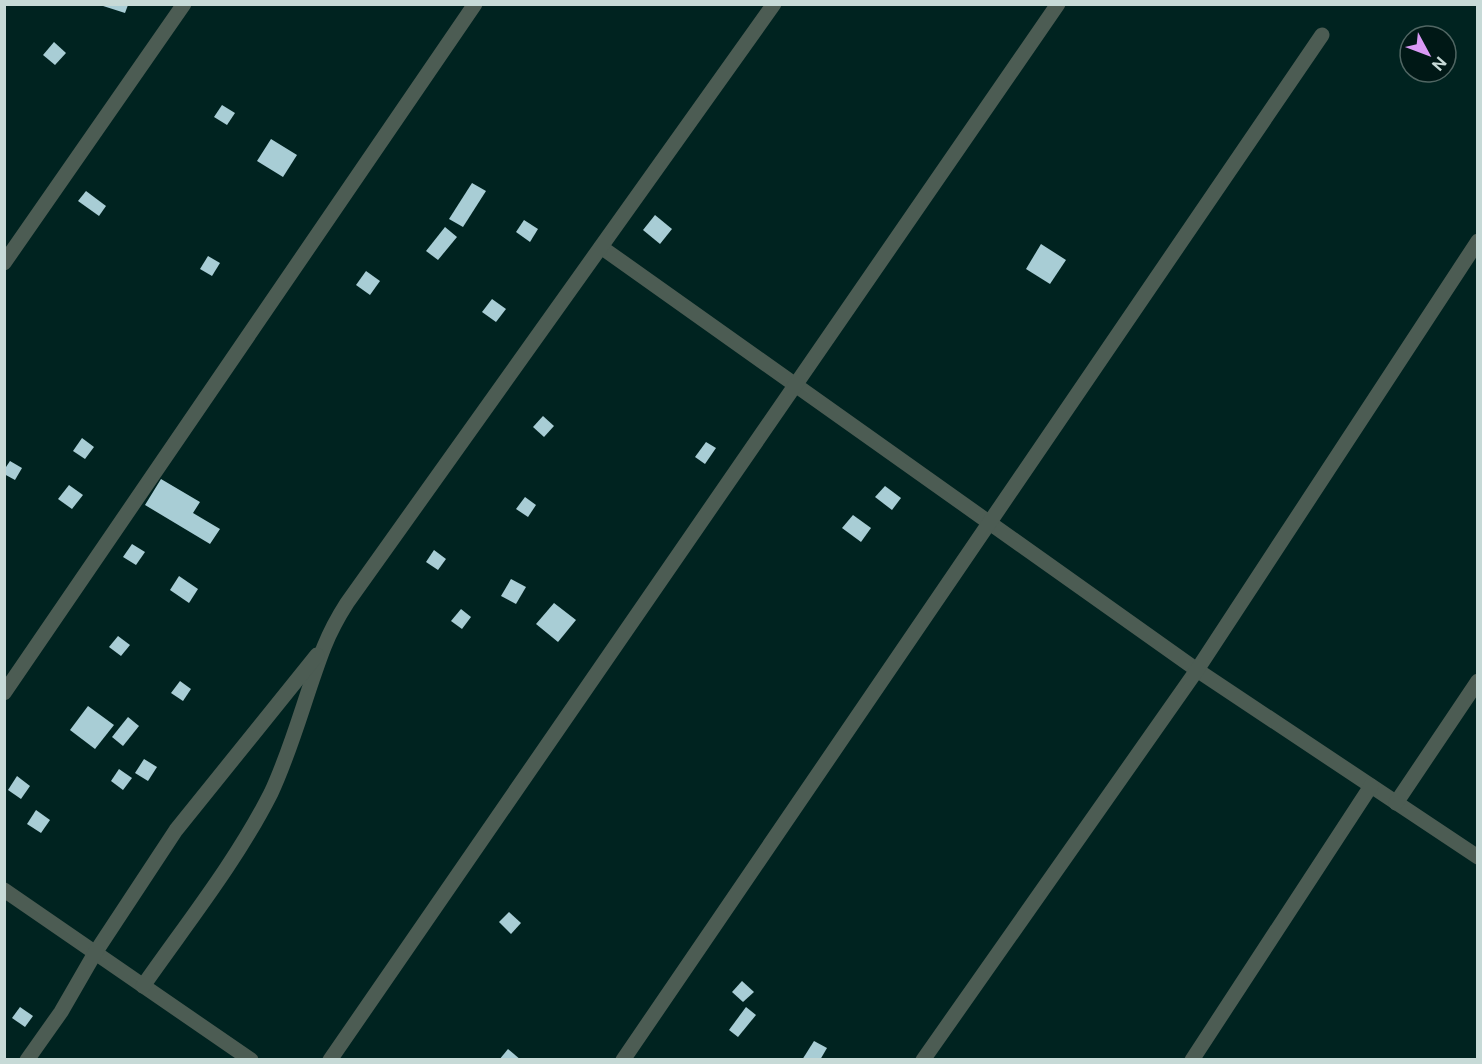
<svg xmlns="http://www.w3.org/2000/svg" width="1482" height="1064" viewBox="0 0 1482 1064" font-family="'Public Sans',sans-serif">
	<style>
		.building { fill: #a8cdd5 }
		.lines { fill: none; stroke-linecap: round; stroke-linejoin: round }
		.minor { stroke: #4c5c53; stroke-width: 15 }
	</style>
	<rect width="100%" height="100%" fill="#002320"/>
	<g class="building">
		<polygon points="100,5 128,5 125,13"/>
		<polygon points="54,42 66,53 55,65 43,55"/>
		<polygon points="222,105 235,113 227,125 214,117"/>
		<polygon points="271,139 297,155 283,177 257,161"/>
		<polygon points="472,183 486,191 463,227 449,219"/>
		<polygon points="86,191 106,206 99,216 78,201"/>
		<polygon points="655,215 672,229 660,244 643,230"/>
		<polygon points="524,220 538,229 530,242 516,232"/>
		<polygon points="445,227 457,237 438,260 426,251"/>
		<polygon points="1041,244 1066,260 1050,284 1026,269"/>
		<polygon points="208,256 220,263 212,276 200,269"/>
		<polygon points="366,271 380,281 370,295 356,285"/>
		<polygon points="492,299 506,309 496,322 482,312"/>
		<polygon points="543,416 554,426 544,437 533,427"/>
		<polygon points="82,438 94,447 85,459 73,451"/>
		<polygon points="706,442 716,448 705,464 695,457"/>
		<polygon points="10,461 22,468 15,480 4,474 4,470"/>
		<polygon points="161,479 200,502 193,513 220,529 210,544 145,505"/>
		<polygon points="69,485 83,495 72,509 58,499"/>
		<polygon points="885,486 901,498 892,510 875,497"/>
		<polygon points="525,497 536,505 528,517 516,509"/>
		<polygon points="853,515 871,528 861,542 842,528"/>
		<polygon points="132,544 145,552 136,565 123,557"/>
		<polygon points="434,550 446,559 438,570 426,562"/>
		<polygon points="179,576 198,589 189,603 170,590"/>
		<polygon points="511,579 526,587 516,604 501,596"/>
		<polygon points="554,603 576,620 558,642 536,624"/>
		<polygon points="461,609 471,617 462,629 451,621"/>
		<polygon points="118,636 130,645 121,656 109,647"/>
		<polygon points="180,681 191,689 183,701 171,693"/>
		<polygon points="88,706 114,725 95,749 70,730"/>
		<polygon points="128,717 139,726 123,746 112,737"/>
		<polygon points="144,759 157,767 148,781 135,773"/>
		<polygon points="119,769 132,778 123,790 111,781"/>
		<polygon points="17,776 30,786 21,799 8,790"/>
		<polygon points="36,810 50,820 41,833 27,824"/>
		<polygon points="509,912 521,923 511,934 499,922"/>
		<polygon points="742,981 754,992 743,1002 732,992"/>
		<polygon points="20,1007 33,1016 25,1027 12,1018"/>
		<polygon points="746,1007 756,1015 738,1037 729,1030"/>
		<polygon points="814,1041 827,1048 820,1060 802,1060"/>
		<polygon points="508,1049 521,1060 499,1060"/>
	</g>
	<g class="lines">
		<g class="minor">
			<polyline points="601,247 1197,670 1478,857"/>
			<polyline points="4,263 184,4"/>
			<polyline points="4,693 475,4"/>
			<polyline points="1396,803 1478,681"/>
			<polyline points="4,890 251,1060"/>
			<path d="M143,986c44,-63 93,-124 128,-193 22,-47 34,-97 53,-146 6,-15 14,-30 23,-44l427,-599"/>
			<polyline points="27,1060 61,1012 95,953 176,830 317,655"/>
			<polyline points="330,1060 1058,4"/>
			<polyline points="623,1060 1322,35"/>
			<polyline points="923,1060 1197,670 1478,241"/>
			<polyline points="1192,1060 1371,786"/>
		</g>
	</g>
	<rect width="1482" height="1064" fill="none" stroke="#c7dad7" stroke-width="12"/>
	<g transform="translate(1428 54) rotate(131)"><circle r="28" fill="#001816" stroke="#506663" stroke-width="1.5"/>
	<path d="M0-4.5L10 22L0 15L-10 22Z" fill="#da9af6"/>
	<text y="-9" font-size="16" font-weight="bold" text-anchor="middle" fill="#c7dad7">N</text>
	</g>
</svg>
